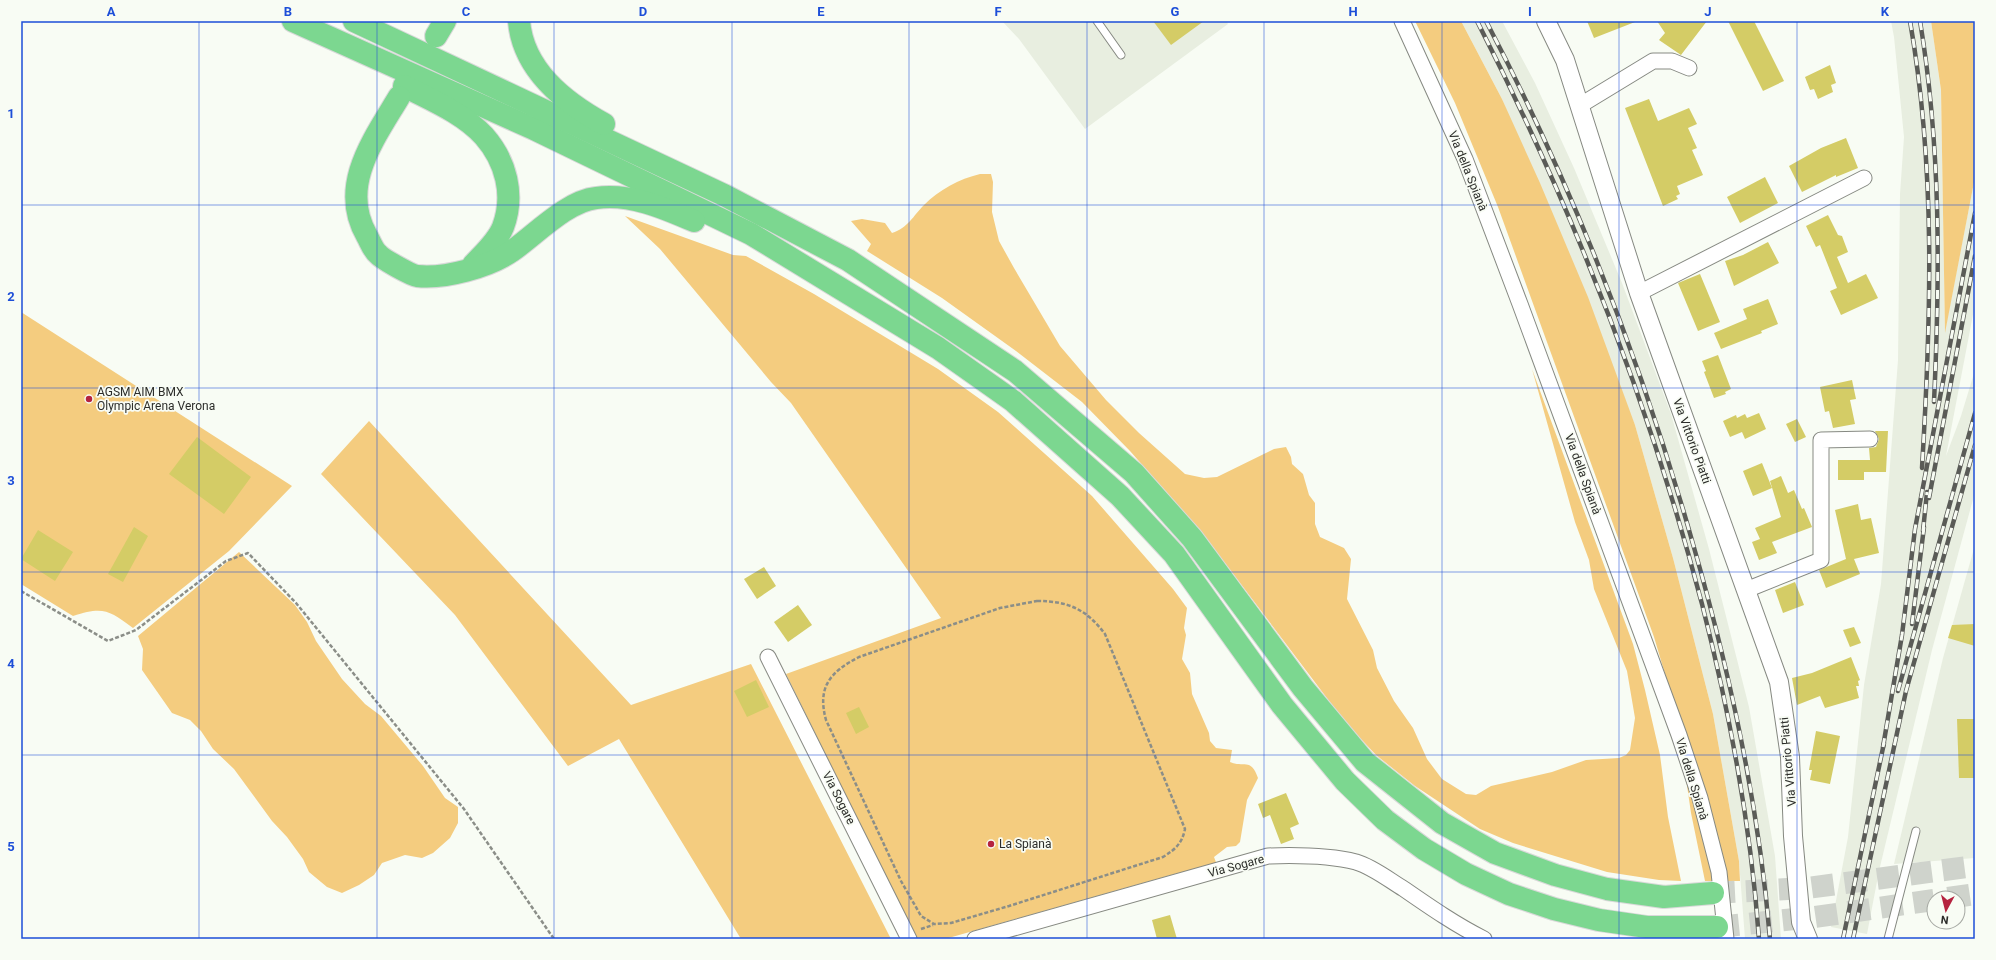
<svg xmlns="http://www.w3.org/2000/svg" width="1996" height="960" viewBox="0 0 1996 960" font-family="Roboto,sans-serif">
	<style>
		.built { fill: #e8eee0 }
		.green { fill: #f4cc7f }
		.building { fill: #d4cc66 }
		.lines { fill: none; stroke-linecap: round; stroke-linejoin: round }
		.trunk-tunnel { stroke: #cfd3cc; stroke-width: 22; stroke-dasharray: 22 11; stroke-linecap: butt }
		.service-casing { stroke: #868982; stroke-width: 9 }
		.minor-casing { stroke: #868982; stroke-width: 17 }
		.tertiary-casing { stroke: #868982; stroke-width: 20 }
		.trunk-casing { stroke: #d9d9d9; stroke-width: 24 }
		.path { stroke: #8b8e88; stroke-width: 2.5; stroke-dasharray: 4 2; stroke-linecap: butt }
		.service { stroke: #fff; stroke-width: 7 }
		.minor { stroke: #fff; stroke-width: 15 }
		.tertiary { stroke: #fff; stroke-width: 18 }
		.trunk { stroke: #7cd790; stroke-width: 22 }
		.rail-casing { stroke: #5a5b57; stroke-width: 4.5 }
		.rail { stroke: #f8fcf4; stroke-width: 3; stroke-dasharray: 9; stroke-linecap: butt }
		.grid { fill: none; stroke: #1d4ed8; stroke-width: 1; stroke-opacity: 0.55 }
		.poi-dot { fill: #b5233f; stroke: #f8fcf4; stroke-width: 1.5 }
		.labels { text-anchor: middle; stroke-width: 3.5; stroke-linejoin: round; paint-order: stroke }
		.street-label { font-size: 12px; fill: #2c2d2a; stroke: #f8fcf4 }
		.poi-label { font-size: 12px; fill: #2c2d2a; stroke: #f8fcf4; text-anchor: start }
		.neatline { fill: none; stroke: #1d4ed8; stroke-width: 1.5 }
		.grid-label { font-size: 13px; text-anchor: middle; font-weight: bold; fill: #1d4ed8 }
	</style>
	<rect width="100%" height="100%" fill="#f8fcf4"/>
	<g class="built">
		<polygon points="1002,21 1226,21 1228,24 1085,129 1019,39"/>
		<polygon points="1461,21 1502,21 1535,83 1574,168 1622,283 1671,414 1709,549 1749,707 1775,856 1781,939 1745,939 1739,861 1713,714 1673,558 1635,425 1502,99"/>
		<polygon points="1891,21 1931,21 1941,90 1945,330 1975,177 1975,304 1946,456 1961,416 1975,370 1975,492 1932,650 1879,871 1867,934 1831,927 1848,837 1864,685 1881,584 1898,360 1900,194 1904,137 1894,37"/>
		<polygon points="1975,545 1975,858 1894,864 1943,658"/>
	</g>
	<g class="green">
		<polygon points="1415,21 1461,21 1502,99 1540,183 1588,297 1635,425 1673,558 1713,714 1739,861 1740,881 1705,881 1691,813 1682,751 1668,684 1654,637 1498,207 1455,103"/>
		<polygon points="1931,21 1975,21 1975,177 1945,333 1941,90"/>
		<path d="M980,174h11l2,8 -1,30 7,29 15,27 46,78 46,54 33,33 46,41 19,4 13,-1 57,-28 12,-2 5,10 1,7 11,10 6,21 6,8v21l5,13 24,11 7,11 -4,40 26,51 4,18 17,33 19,27 14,31 15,20 24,15 10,1 15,-9 61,-14 34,-12 33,-2 7,-3 4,-5 5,-32 -8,-47 -33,-82 -5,-29 -14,-38 -43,-153 101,275 12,46 15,65 8,62 13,64 -22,-1 -52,-8 -94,-29 -33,-14 -65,-43 -39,-31 -31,-33 -142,-188 -73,-83 -48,-49 -66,-51 -74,-53 -75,-47 4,-7 -20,-23 11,-2 23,4 7,10c16,-5 21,-17 32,-28 15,-15 35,-26 56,-31z"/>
		<path d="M625,216l108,39 13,1 68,38 124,75 60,43 94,84 81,93 14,19 -3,20 2,7 -4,24 8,14 2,21 17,39 1,8 6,7 16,2 -2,12c13,6 21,-5 28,16l-11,22 -7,42 -4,4 -9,1 -13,10 3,8 -39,8 -233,66h-29l-130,-265 155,-56 -150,-215 -20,-21 -111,-133z"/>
		<path d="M21,312l271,174 -63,65 -96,77c-24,-18 -30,-22 -60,-12l-52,-32z"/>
		<polygon points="369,421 631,705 751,664 891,939 741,939 619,739 568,766 455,615 321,474"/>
		<polygon points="239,552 295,605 307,622 316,641 342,679 365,704 381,716 423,766 445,798 458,807 458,823 450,838 433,853 422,858 405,855 382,863 374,875 359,885 342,893 327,887 309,872 303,859 287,837 272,821 234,769 213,749 201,731 190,720 172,713 142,670 143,649 138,636"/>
	</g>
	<g class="building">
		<polygon points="1153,21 1204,21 1171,45"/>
		<polygon points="1587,21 1634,21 1635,22 1594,38"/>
		<polygon points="1657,21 1707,21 1681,55 1659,40 1665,33"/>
		<polygon points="1728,21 1754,21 1784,81 1763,91"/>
		<polygon points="1830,65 1836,83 1831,85 1833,92 1818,99 1814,89 1810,90 1805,77"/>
		<polygon points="1649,99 1658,121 1689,108 1697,124 1688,128 1697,148 1692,150 1703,175 1677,186 1680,194 1676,196 1678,199 1663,206 1625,108"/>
		<polygon points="1846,138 1858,168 1836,177 1836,175 1802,192 1789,166 1821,148"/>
		<polygon points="1765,177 1778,203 1740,223 1727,197"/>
		<polygon points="1828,215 1838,235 1842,236 1848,252 1837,257 1848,283 1866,274 1878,298 1841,315 1830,291 1837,288 1820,245 1816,247 1806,226"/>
		<polygon points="1768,242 1779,263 1734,286 1725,261 1743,255"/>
		<polygon points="1700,274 1720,322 1698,331 1678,283"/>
		<polygon points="1768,299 1778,324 1761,331 1762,333 1721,349 1714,333 1747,319 1743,309"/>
		<polygon points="1718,355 1731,389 1725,392 1726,394 1714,398 1704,372 1706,371 1702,361"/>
		<polygon points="1852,380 1856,399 1850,400 1855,424 1833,428 1829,411 1825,412 1820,387"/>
		<polygon points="1759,413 1766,429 1745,439 1742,432 1730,437 1723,421 1736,415 1737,418 1745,414 1747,418"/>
		<polygon points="1797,419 1806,437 1795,442 1786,424"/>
		<polygon points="1875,431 1888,431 1886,472 1864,472 1864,480 1838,480 1838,460 1870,460 1869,448 1876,447 1879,439"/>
		<polygon points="197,437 251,477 224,514 169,474"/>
		<polygon points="1762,463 1772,488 1753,496 1743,471"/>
		<polygon points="1781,476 1788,493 1794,490 1802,509 1804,508 1812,527 1772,542 1777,553 1759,560 1752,542 1760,539 1755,528 1781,517 1770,481"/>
		<polygon points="1858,504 1861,520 1871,518 1879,553 1854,559 1860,574 1826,588 1819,570 1846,559 1835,510"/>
		<polygon points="134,527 148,536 123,582 108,574"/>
		<polygon points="38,530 73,552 55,581 21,559"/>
		<polygon points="764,567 776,586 757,599 744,579"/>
		<polygon points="1795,582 1804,605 1783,613 1775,590"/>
		<polygon points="798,605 812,625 788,642 774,622"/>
		<polygon points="1975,624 1975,646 1948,638 1952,625"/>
		<polygon points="1854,627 1861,643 1850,647 1843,630"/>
		<polygon points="1851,657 1860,680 1858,681 1859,686 1856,686 1859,698 1825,708 1820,696 1797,705 1792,678 1812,673"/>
		<polygon points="756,680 769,707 747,717 734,691"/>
		<polygon points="859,707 869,727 856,734 846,713"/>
		<polygon points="1957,719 1975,719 1975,778 1959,778"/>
		<polygon points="1816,731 1840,736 1830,784 1810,780 1812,770 1809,770"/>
		<polygon points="1286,793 1299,824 1290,828 1294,839 1281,844 1270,815 1263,818 1258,804"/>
		<polygon points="1170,915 1177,939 1157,939 1152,920"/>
	</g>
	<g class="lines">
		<g class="trunk-tunnel">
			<polyline points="1713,893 1807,888 1975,866"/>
			<polyline points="1948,898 1975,894"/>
			<polyline points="1717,927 1815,917 1934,900"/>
		</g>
		<g class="service-casing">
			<g id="service">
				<polyline points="1097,21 1121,55"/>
				<polyline points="1888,939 1916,831"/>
			</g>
		</g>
		<g class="minor-casing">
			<g id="minor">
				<polyline points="1402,21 1465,159 1520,304 1679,735 1700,798 1719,872 1726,939"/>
				<polyline points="1579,106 1653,61 1672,61 1689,68"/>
				<polyline points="1639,293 1864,178"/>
				<polyline points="1746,590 1821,560 1821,440 1870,439"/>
				<polyline points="768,657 909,939"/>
				<path d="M975,939l293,-83c29,-1 60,-1 88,6 17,5 33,18 48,27 26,18 52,36 80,50"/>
			</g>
		</g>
		<g class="tertiary-casing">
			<polyline id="tertiary" points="1546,21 1565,60 1639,293 1779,682 1790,757 1793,836 1801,922 1808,939"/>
		</g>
		<g class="trunk-casing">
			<g id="trunk">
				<polyline points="293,21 534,129 751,234 938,348 1013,401 1120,496 1174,554 1282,705 1345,781 1385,820 1424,849 1466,874 1509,894 1554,909 1599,920 1647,927 1717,927"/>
				<polyline points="354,21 724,195 848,260 1015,371 1134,473 1192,538 1303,688 1365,762 1442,823 1495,853 1555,875 1607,889 1664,897 1713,893"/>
				<path d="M519,21c4,49 45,81 85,103"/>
				<polyline points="436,36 445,21"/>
				<path d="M404,86c27,14 59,27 80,50 22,25 31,59 19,91 -6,15 -20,27 -30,38"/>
				<path d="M399,97c-25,42 -61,89 -32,139 3,5 6,14 11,18 4,5 33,21 39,22 28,3 72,-9 95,-25 23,-16 55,-50 84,-53 34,-5 68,10 98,23"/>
			</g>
		</g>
		<g class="path">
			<polyline points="21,591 108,641 136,630 226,561 248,553 296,603 464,809 554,939"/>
			<path d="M1037,601c31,0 49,8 68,33l80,195c-3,14 -9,20 -22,28l-154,49 -58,17 -17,1 -13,-8 -20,-35 -75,-161c-9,-33 4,-48 33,-63l141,-49z"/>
			<polyline points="921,929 933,925"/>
		</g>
		<use href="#service" class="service"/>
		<use href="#minor" class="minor"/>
		<use href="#tertiary" class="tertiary"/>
		<use href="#trunk" class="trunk"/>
		<g class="rail-casing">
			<g id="rail">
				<path d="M1477,21c95,186 172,381 225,583 28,110 49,222 57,335"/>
				<path d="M1486,21c87,166 156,342 207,523 37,129 66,261 77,395"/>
				<path d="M1910,21c26,148 21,297 12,447"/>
				<path d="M1920,21c21,126 20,253 14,381"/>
				<polyline points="1929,498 1975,256"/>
				<polyline points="1923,531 1927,492"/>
				<polyline points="1912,624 1924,527"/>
				<polyline points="1898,691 1975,413"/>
				<polyline points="1883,747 1902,635 1915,529 1975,213"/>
				<polyline points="1843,939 1884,743"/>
				<polyline points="1853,939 1906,691 1975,445"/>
			</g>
		</g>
		<use href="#rail" class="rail"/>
	</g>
	<path class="grid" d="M199,21v918M377,21v918M554,21v918M732,21v918M909,21v918M1087,21v918M1264,21v918M1442,21v918M1619,21v918M1797,21v918M21,205h1954M21,388h1954M21,572h1954M21,755h1954"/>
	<g class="poi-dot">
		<circle cx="89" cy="399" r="4"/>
		<circle cx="991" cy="844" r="4"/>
	</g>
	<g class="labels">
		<g class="street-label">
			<text transform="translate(1468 171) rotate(68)" y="4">Via della Spianà</text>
			<text transform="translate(1692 441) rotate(70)" y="4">Via Vittorio Piatti</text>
			<text transform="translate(1583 474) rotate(70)" y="4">Via della Spianà</text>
			<text transform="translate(1788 762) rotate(-95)" y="4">Via Vittorio Piatti</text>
			<text transform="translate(1692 779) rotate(73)" y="4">Via della Spianà</text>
			<text transform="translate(839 798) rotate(63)" y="4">Via Sogare</text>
			<text transform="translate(1236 866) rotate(-15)" y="4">Via Sogare</text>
		</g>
		<g class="poi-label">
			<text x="97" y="396">AGSM AIM BMX<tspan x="97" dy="14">Olympic Arena Verona</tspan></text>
			<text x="999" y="848">La Spianà</text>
		</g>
	</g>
	<rect width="1996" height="960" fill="none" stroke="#f8fcf4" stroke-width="44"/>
	<g transform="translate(1946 910) rotate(187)"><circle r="19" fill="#f8fcf4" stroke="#a6a9a3"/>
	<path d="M0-3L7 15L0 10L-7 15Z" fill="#b5233f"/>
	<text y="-6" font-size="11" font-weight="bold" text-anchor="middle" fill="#2c2d2a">N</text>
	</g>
	<rect x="22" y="22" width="1952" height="916" class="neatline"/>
	<g class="grid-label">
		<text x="111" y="16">A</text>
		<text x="288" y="16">B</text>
		<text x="466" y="16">C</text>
		<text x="643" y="16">D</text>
		<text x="821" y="16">E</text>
		<text x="998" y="16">F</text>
		<text x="1175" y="16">G</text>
		<text x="1353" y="16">H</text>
		<text x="1530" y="16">I</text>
		<text x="1708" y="16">J</text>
		<text x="1885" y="16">K</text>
		<text x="11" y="118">1</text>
		<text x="11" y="301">2</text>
		<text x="11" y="485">3</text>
		<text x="11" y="668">4</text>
		<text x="11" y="851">5</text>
	</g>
</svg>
